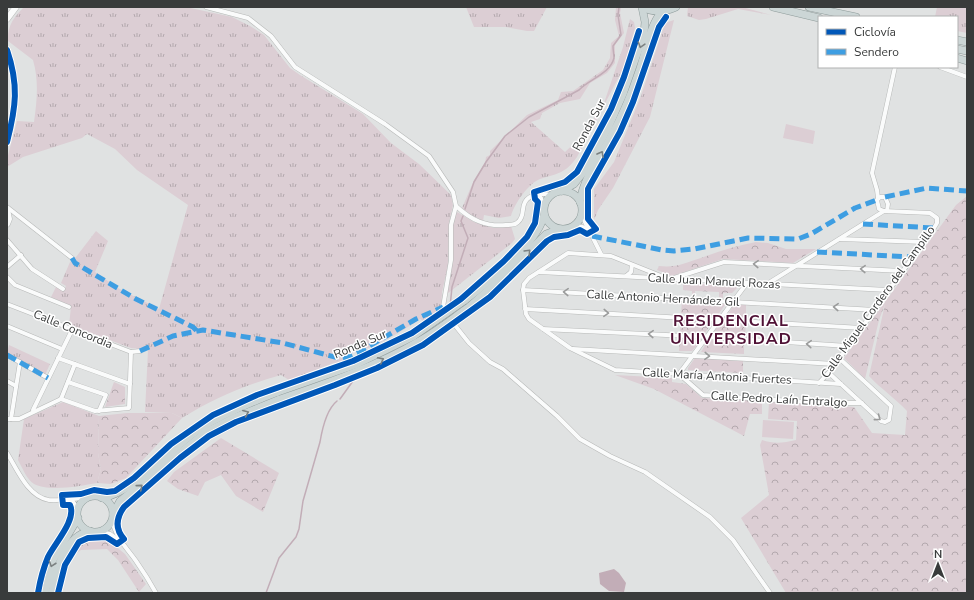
<svg xmlns="http://www.w3.org/2000/svg" width="974" height="600" viewBox="0 0 974 600" font-family="'Nunito Sans',sans-serif">
	<style>
		.grass { fill: url(#grass-tufts) }
		.forest { fill: url(#forest-crowns) }
		.pitch { fill: #dcced4 }
		.water { fill: #c2adb7 }
		.lines { fill: none; stroke-linecap: round; stroke-linejoin: round }
		.stream { stroke: #c2adb7; stroke-width: 1.5 }
		.minor-casing { stroke: #b7b9b8; stroke-width: 5 }
		.secondary-casing { stroke: #b7b9b8; stroke-width: 7 }
		.trunk-casing { stroke: #8f9c9b; stroke-width: 8 }
		.minor { stroke: #fafbfb; stroke-width: 4 }
		.secondary { stroke: #fafbfb; stroke-width: 6 }
		.trunk { stroke: #ccd6d6; stroke-width: 7 }
		.trunk-bridge-casing { stroke: #8f9c9b; stroke-width: 8; stroke-linecap: butt }
		.trunk-bridge { stroke: #ccd6d6; stroke-width: 7 }
		.quiet { stroke: #3e9ee2; stroke-width: 5; stroke-dasharray: 10 5; stroke-linecap: butt }
		.cycleway-casing { stroke: #fff; stroke-width: 8 }
		.cycleway { stroke: #0057b8; stroke-width: 6 }
		.oneway { stroke: #7b8181 }
		.oneway2 { stroke: #9a9b9b }
		.labels { text-anchor: middle; stroke-width: 3; stroke-linejoin: round; paint-order: stroke }
		.street-label { font-size: 12px; fill: #393b3b; stroke: #fff }
		.district-label { font-size: 16px; font-weight: bold; letter-spacing: 1px; fill: #4f1135; stroke: #fff }
	</style>
	<defs>
		<pattern id="grass-tufts" width="24" height="20" patternUnits="userSpaceOnUse"><rect width="24" height="20" fill="#dcced4"/><path d="M3 7l-1-3M5 7V3M7 7l1-3M15 17l-1-3M17 17v-4M19 17l1-3" fill="none" stroke="#b3a8ad"/></pattern>
		<pattern id="forest-crowns" width="20" height="18" patternUnits="userSpaceOnUse"><rect width="20" height="18" fill="#dcced4"/><path d="M2 6a3 3 0 1 1 6 0M12 15a3 3 0 1 1 6 0" fill="none" stroke="#b3a8ad"/></pattern>
	</defs>
	<rect width="100%" height="100%" fill="#e0e2e2"/>
	<g class="grass">
		<path d="M24,7h162l46,10 18,9 14,9 26,33 10,7 63,39 28,29 28,21 32,31 2,10 -4,18 -1,43 -6,26 -1,20 -4,6 -9,6 -8,-5c-21,14 -43,28 -68,34l-4,10h-14l-45,17 -8,-5c-36,10 -68,24 -99,43l-10,-5 -27,-1 3,-62 -17,-2 -62,-23 2,-18 -20,-10 5,-10 8,3 2,-4 -5,-3 9,-21 6,-5 20,-26 12,10 -13,31 23,16 41,21 29,-104 -51,-35 -22,-21 -28,-15 -5,4 -59,19 -16,10v-8l10,-38 17,1c3,-22 5,-41 -1,-62l-25,-19c-1,-15 6,-24 16,-34z"/>
		<polygon points="466,7 491,8 492,7 547,7 534,31 527,31 506,27 474,27"/>
		<path d="M616,7l5,1 -1,5 4,20 -9,12v18l-8,10 -17,10 -10,16 -20,4 -18,10 -2,6 -9,3 34,30 16,-15 22,-31 20,-59 7,-28 4,3 1,6 -11,39 -47,90c-12,17 -19,16 -37,22 -11,4 -26,25 -29,37l-12,2 -15,-3 -1,6 -14,-7 -7,-6 12,-28 11,-17 1,-6 4,-2v-4l37,-36 31,-15 3,-8 12,-1 30,-21 7,-12 1,-15 8,-7 -4,-16z"/>
		<polygon points="688,7 742,7 771,15 738,9 706,19 699,20 687,16"/>
		<polygon points="937,7 967,7 967,33 957,31 957,17 935,17"/>
		<polygon points="674,20 650,117 613,188 598,210 594,220 594,189 614,162 641,96 665,23"/>
		<polygon points="457,212 474,222 494,228 511,226 515,239 512,243 447,294 452,260 453,224 455,213"/>
		<polygon points="734,304 746,305 746,317 727,316"/>
		<polygon points="680,338 697,340 699,343 692,351 679,351"/>
		<polygon points="9,345 50,364 45,375 7,353"/>
		<path d="M63,402l36,14 -1,37 3,16 -4,14c-17,3 -48,9 -63,1 -7,-4 -12,-17 -16,-24l6,-41z"/>
	</g>
	<g class="forest">
		<path d="M967,196v397h-181l-45,-75 28,-23 -9,-50 2,-5c12,4 21,3 34,0l1,-19 -29,-2 1,-17 85,5 18,26 33,2 2,-24c-12,-13 -26,-22 -38,-35l16,-72 -6,16 -14,59 -21,-21 112,-153z"/>
		<path d="M756,242l12,1 18,6h30l-23,14 -70,-4 -51,17 -15,-6 2,-4c17,2 26,-3 42,-8 18,-7 36,-12 55,-16z"/>
		<polygon points="683,283 734,286 738,287 732,293 723,293 723,298 719,297 719,292 695,291 695,296 692,296 692,291 683,290"/>
		<polygon points="682,301 725,304 725,305 717,316 681,313"/>
		<polygon points="681,319 709,321 712,323 704,334 680,332"/>
		<polygon points="721,322 746,323 745,336 714,334 714,331"/>
		<polygon points="708,340 744,342 744,354 701,352"/>
		<polygon points="695,358 743,361 743,373 688,370 688,368"/>
		<polygon points="615,375 672,378 672,382 686,384 702,398 762,401 762,414 750,414 744,436 654,389"/>
		<polygon points="114,382 125,387 125,404 105,407"/>
		<polygon points="127,413 172,413 182,418 126,478 111,484 97,483 101,469 98,453 99,416"/>
		<polygon points="221,438 279,473 263,512 236,496 221,475 205,482 198,496 178,489 167,481 174,472"/>
		<path d="M105,540l4,1 16,13 21,30 -7,8 -21,-32 -11,-11 -26,1 -9,6c9,-17 15,-15 33,-16z"/>
	</g>
	<g class="pitch">
		<polygon points="786,124 815,131 813,144 783,138"/>
		<polygon points="763,420 794,422 793,439 762,437"/>
	</g>
	<polygon class="water" points="614,569 619,573 626,583 624,592 609,591 600,584 599,573"/>
	<g class="lines">
		<g class="stream">
			<path d="M465,209l9,-27 12,-20 19,-26 24,-19 50,-27c10,-11 31,-16 35,-32 0,-3 -1,-8 -1,-12l8,-11 -3,-20 1,-8"/>
			<polyline points="450,307 452,287 468,238 461,221 463,216"/>
			<polyline points="434,336 442,332 446,328"/>
			<polyline points="410,350 426,341"/>
			<polyline points="340,399 353,381 375,367"/>
			<path d="M266,593l13,-35 17,-21 3,-8 4,-28 17,-59c2,-12 7,-33 17,-41"/>
		</g>
		<g class="minor-casing">
			<g id="minor">
				<polyline points="206,7 248,18 271,36 295,67 385,124 429,156 453,192 456,206 451,225 451,260 443,307 447,313"/>
				<polyline points="940,67 967,77"/>
				<polyline points="536,195 541,198 544,205"/>
				<polyline points="878,198 877,190 872,173 895,67"/>
				<path d="M456,206c15,14 30,21 50,19 5,0 9,0 12,-3 7,-6 3,-13 7,-20 4,-8 18,-9 25,-7"/>
				<polyline points="7,207 72,258"/>
				<polyline points="884,211 879,209 877,200 880,197 885,197 888,204 887,211"/>
				<polyline points="581,214 601,254"/>
				<polyline points="574,225 590,229"/>
				<polyline points="840,239 924,242"/>
				<polyline points="7,240 32,269 63,289"/>
				<polyline points="7,267 21,255"/>
				<polyline points="539,272 888,290"/>
				<polyline points="626,276 631,272 632,265"/>
				<polyline points="7,277 15,285 69,307"/>
				<polyline points="666,278 611,256 568,253 529,278 524,284 523,290 526,314 529,319 570,348 615,370 841,384"/>
				<polyline points="674,278 724,262 902,271"/>
				<polyline points="747,283 679,374 703,395 823,403 862,403"/>
				<polyline points="767,284 884,211 930,213 937,218 937,223 934,228 831,370 819,383"/>
				<polyline points="523,290 875,310"/>
				<polyline points="7,304 131,352 140,351"/>
				<polyline points="525,309 862,328"/>
				<polyline points="450,319 469,343 490,362 503,369 557,416 580,439 610,456 645,472 710,517 733,540 770,593"/>
				<polyline points="7,326 62,349"/>
				<polyline points="543,329 707,337 848,346"/>
				<polyline points="573,349 835,364"/>
				<polyline points="7,355 48,378"/>
				<polyline points="58,358 130,384"/>
				<polyline points="829,373 881,421 885,422 889,420 891,406 839,358"/>
				<polyline points="7,381 16,386"/>
				<polyline points="68,382 106,395 99,411"/>
				<polyline points="61,399 75,364"/>
				<polyline points="33,410 72,330"/>
				<polyline points="7,419 19,419 61,399 95,411 129,408 131,352"/>
				<polyline points="11,419 20,362"/>
				<path d="M7,453c10,16 21,44 42,47 12,1 25,-2 38,-2"/>
				<polyline points="67,500 73,502 78,509"/>
				<path d="M112,519c3,18 14,28 24,42 7,10 14,21 20,32"/>
				<polyline points="99,531 110,534 117,539"/>
			</g>
		</g>
		<g class="secondary-casing">
			<g id="secondary">
				<polyline points="7,19 16,7"/>
				<path d="M7,50c12,35 9,57 0,92"/>
				<polyline points="7,209 9,219 7,224"/>
			</g>
		</g>
		<g class="trunk-casing">
			<g id="trunk">
				<path d="M642,7c11,6 23,5 34,0"/>
				<polyline points="773,7 819,18"/>
				<polyline points="809,7 856,17"/>
				<polyline points="957,40 967,42"/>
				<polyline points="957,49 967,51"/>
				<polyline points="957,58 967,61"/>
				<circle cx="563" cy="210" r="19"/>
				<polyline points="562,191 574,184 585,170 608,128 623,94 644,34 645,22 642,7"/>
				<path d="M580,202c3,-24 20,-45 31,-66 11,-20 20,-41 27,-62 8,-20 10,-46 24,-63"/>
				<path d="M464,301c23,-18 75,-59 80,-86"/>
				<polyline points="469,307 502,278 546,234 560,229"/>
				<circle cx="95" cy="514" r="18"/>
				<path d="M102,498c30,-4 71,-52 99,-70 24,-15 51,-26 77,-36"/>
				<polyline points="113,514 120,501 206,432 233,418 280,399"/>
				<polyline points="45,593 53,560 78,518"/>
				<path d="M52,593c3,-23 13,-57 38,-62"/>
			</g>
		</g>
		<use href="#minor" class="minor"/>
		<use href="#secondary" class="secondary"/>
		<use href="#trunk" class="trunk"/>
		<g class="trunk-bridge-casing">
			<g id="trunk-bridge">
				<polyline points="278,392 355,365 414,336 464,301"/>
				<path d="M280,399c48,-16 97,-33 141,-59 17,-10 32,-22 48,-33"/>
			</g>
		</g>
		<use href="#trunk-bridge" class="trunk-bridge"/>
		<g class="quiet">
			<polyline points="885,197 927,188 967,191"/>
			<polyline points="863,224 934,228"/>
			<polyline points="592,236 662,250 674,251 694,249 748,238 798,239 811,234 855,208 877,200"/>
			<polyline points="817,252 912,257"/>
			<polyline points="72,258 75,263 136,299 193,327 197,331"/>
			<polyline points="140,351 173,336 203,330 283,343 342,359 357,353 416,319 443,307"/>
			<polyline points="7,355 48,378"/>
		</g>
		<g class="cycleway-casing">
			<g id="cycleway">
				<path d="M7,50c12,35 9,57 0,92"/>
				<path d="M38,593c2,-12 5,-24 10,-36 6,-13 29,-37 22,-52h-7l-1,-10 19,-1 13,-4 13,2 8,-1 19,-13 37,-34 42,-29 44,-20 96,-34 59,-28 49,-34 43,-38 23,-24 8,-14 3,-21 -3,-3 -1,-7 31,-10 12,-10 34,-63 13,-32 15,-46"/>
				<path d="M58,593l7,-28 14,-23 9,-4 18,-1 11,7 7,-5c-9,-10 -8,-21 0,-32l56,-49 29,-22 27,-14 99,-37 42,-17 46,-23 67,-48 57,-56 7,-4 14,-2 12,-5 7,4 9,-5 -8,-10v-30l32,-57 13,-30 26,-75 7,-10"/>
			</g>
		</g>
		<use href="#cycleway" class="cycleway"/>
	</g>
	<defs><path id="oneway-chevron" d="M-2-3.5L2.5 0L-2 3.5" fill="none" stroke-width="1.6" stroke-linecap="round" stroke-linejoin="round"/></defs>
	<g class="oneway">
		<use href="#oneway-chevron" transform="translate(641 45) rotate(107)"/>
		<use href="#oneway-chevron" transform="translate(601 154) rotate(-61)"/>
		<use href="#oneway-chevron" transform="translate(528 252) rotate(-45)"/>
		<use href="#oneway-chevron" transform="translate(381 360) rotate(-27)"/>
		<use href="#oneway-chevron" transform="translate(246 413) rotate(-22)"/>
		<use href="#oneway-chevron" transform="translate(140 487) rotate(-41)"/>
		<use href="#oneway-chevron" transform="translate(52 564) rotate(109)"/>
	</g>
	<g class="oneway2">
		<use href="#oneway-chevron" transform="translate(756 264) rotate(-177)"/>
		<use href="#oneway-chevron" transform="translate(863 269) rotate(-178)"/>
		<use href="#oneway-chevron" transform="translate(566 292) rotate(-177)"/>
		<use href="#oneway-chevron" transform="translate(836 307) rotate(-177)"/>
		<use href="#oneway-chevron" transform="translate(606 313) rotate(3)"/>
		<use href="#oneway-chevron" transform="translate(651 334) rotate(-177)"/>
		<use href="#oneway-chevron" transform="translate(809 344) rotate(-176)"/>
		<use href="#oneway-chevron" transform="translate(707 356) rotate(3)"/>
		<use href="#oneway-chevron" transform="translate(878 418) rotate(36)"/>
	</g>
	<g class="labels">
		<g class="street-label">
			<text transform="translate(589 125) rotate(-62)" y="4">Ronda Sur</text>
			<text transform="translate(714 281) rotate(3)" y="4">Calle Juan Manuel Rozas</text>
			<text transform="translate(663 298) rotate(3)" y="4">Calle Antonio Hernández Gil</text>
			<text transform="translate(878 302) rotate(-54)" y="4">Calle Miguel Cordero del Campillo</text>
			<text transform="translate(73 329) rotate(22)" y="4">Calle Concordia</text>
			<text transform="translate(360 344) rotate(-23)" y="4">Ronda Sur</text>
			<text transform="translate(717 376) rotate(3)" y="4">Calle María Antonia Fuertes</text>
			<text transform="translate(779 399) rotate(3)" y="4">Calle Pedro Laín Entralgo</text>
		</g>
		<g class="district-label">
			<text x="731" y="326">RESIDENCIAL<tspan x="731" dy="18">UNIVERSIDAD</tspan></text>
		</g>
	</g>
	<rect width="974" height="600" fill="none" stroke="#393b3b" stroke-width="16"/>
	<rect x="818" y="16" width="140" height="52" fill="#ffffff" stroke="#b0b1b1"/>
	<rect x="826" y="29" width="20" height="6" fill="#0057b8" stroke="#b0b1b1"/>
	<text x="854" y="36" font-size="12" fill="#393b3b">Ciclovía</text>
	<rect x="826" y="49" width="20" height="6" fill="#3e9ee2" stroke="#b0b1b1"/>
	<text x="854" y="56" font-size="12" fill="#393b3b">Sendero</text>
	<g transform="translate(938 564)" stroke="#ffffff" stroke-width="3" paint-order="stroke">
	<path d="M0-3L7 15L0 10L-7 15Z" fill="#393b3b"/>
	<text y="-6" font-size="11" font-weight="bold" text-anchor="middle" fill="#393b3b">N</text>
	</g>
</svg>
